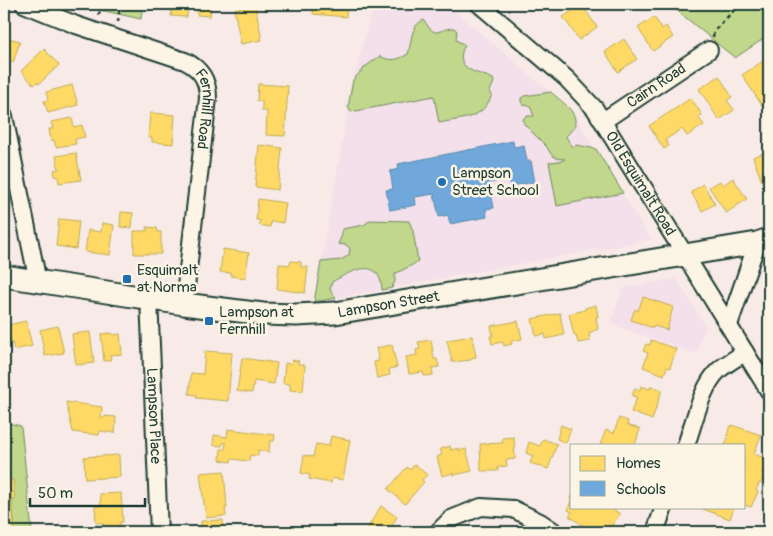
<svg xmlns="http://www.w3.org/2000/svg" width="773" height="536" viewBox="0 0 773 536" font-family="Pangolin,sans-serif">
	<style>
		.built { fill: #f4e0ea }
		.green { fill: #c0d78c; stroke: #708a60 }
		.homes { fill: #ffd966; stroke: #bcaa57 }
		.schools { fill: #6fa8dc; stroke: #5788aa }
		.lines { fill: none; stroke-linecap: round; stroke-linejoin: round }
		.minor-casing { stroke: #1f3d34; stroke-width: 20 }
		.major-casing { stroke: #1f3d34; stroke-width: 25 }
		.path { stroke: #1f3d34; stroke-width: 2.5; stroke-dasharray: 4 4; stroke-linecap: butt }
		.minor { stroke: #fcf5e5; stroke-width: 16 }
		.major { stroke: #fcf5e5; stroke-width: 21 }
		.poi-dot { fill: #1f6fb2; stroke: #fcf5e5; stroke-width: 2 }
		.labels { text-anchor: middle; stroke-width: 5; stroke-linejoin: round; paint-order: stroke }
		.street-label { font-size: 15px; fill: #1f3d34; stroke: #fcf5e5 }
		.poi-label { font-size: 15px; fill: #1f3d34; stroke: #fcf5e5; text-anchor: start }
	</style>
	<rect width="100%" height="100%" fill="#f8ebe7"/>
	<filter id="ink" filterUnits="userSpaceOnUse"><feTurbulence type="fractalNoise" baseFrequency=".02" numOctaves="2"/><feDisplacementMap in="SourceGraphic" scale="10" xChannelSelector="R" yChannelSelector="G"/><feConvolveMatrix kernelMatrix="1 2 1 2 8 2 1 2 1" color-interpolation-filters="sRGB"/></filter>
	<g filter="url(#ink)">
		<g class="built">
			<polygon points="374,4 447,4 572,111 651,240 314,302 353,80"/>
			<polygon points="676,278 706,326 696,354 610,324 623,288"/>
		</g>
		<g class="green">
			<polygon points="97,4 143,4 141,19 86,7 91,7"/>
			<polygon points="669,4 769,4 769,35 735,58"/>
			<path d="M424,20c12,21 14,8 30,8l3,3 -1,9 9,5c-1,3 -3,5 -3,7 -5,20 21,21 31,27l1,3 -4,9 2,4c-10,25 -29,23 -53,28l-5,-27 -83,16 -3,-5 5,-27 12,-13 15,-11c10,6 18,4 28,-2 4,-12 2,-29 16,-34z"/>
			<path d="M551,92c8,8 26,18 24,32 -1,5 -7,9 -9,13l7,10 4,-2 19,4 27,44 -66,13 -8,-44 12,-1 4,-2 -9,-1 -5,-4 -5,-8 -22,-22 -1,-5 3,-3h8l-4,-10 -7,-1 -2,-3v-4l3,-2z"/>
			<path d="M370,220l39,1 4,10 5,30c-7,6 -15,8 -23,13v7l-3,7 -10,2c-2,-35 -31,-19 -50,-8l-2,8 6,8 -22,4 7,-40 20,-2 8,-5 1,-7 -4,-3 -8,-1 4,-9v-6l22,-4z"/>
			<polygon points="4,422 21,426 32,532 15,532 6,447 4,447"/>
		</g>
		<g class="homes">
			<polygon points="154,4 188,4 187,17 171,16 172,10 154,8"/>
			<polygon points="197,4 211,4 210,16 197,15"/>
			<polygon points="255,4 262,40 241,44 234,9"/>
			<polygon points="314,4 347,4 346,17 313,14"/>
			<polygon points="581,4 597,27 579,40 563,17"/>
			<polygon points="654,17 662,29 666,26 673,37 653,51 638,28"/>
			<polygon points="4,37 20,41 13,63 6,61 6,63 4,62"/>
			<polygon points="624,39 637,59 618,72 605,52"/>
			<polygon points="44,49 59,65 39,84 37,82 34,85 21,71"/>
			<polygon points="769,57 769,111 767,113 742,75"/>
			<polygon points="719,76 732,97 727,100 734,110 719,120 699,89"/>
			<polygon points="258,84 288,86 285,136 266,135 267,111 262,111 262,101 257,101"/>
			<polygon points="72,85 78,105 48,113 44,101 48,100 46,92"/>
			<polygon points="691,98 702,115 698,117 704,125 687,136 682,129 665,140 669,146 664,149 649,126"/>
			<polygon points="150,113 175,115 173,144 152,142 152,138 148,138"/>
			<polygon points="72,118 74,127 82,125 85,137 75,139 76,144 56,147 54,140 51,141 49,129 53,129 51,122"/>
			<polygon points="259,145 282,148 278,190 255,187"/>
			<polygon points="769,151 769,201 753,157"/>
			<polygon points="76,153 81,180 59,183 58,176 55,177 54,170 59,169 56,156"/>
			<polygon points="733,178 747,199 726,213 709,187 720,181 723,185"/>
			<polygon points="703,184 715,204 702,211 691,192"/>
			<polygon points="258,199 286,203 283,223 271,221 270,227 259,225 260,220 256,220"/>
			<polygon points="121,212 133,213 132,228 120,227"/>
			<polygon points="59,219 79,221 76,249 56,246"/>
			<polygon points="102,223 114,225 110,255 85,252 88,230 101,232"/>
			<polygon points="147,227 157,228 158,232 161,232 161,254 134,254 134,231 147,231"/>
			<polygon points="223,249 249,253 245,278 231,276 231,273 220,272"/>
			<polygon points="291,261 301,262 301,267 308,267 305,293 277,289 279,264 290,265"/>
			<polygon points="643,297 673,307 667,330 654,326 653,328 631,320 635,309 638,311"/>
			<polygon points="596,305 598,317 596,317 598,329 589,333 590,341 578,343 576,335 574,335 569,314 585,310 585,308"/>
			<polygon points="560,313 564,335 546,339 545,334 536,336 532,319"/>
			<polygon points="26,321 32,346 14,350 12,342 10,343 9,339 11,339 8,325"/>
			<polygon points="518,321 522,339 511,341 512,344 504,346 503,342 492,344 490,336 493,336 491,326"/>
			<polygon points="58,326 64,353 45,356 40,330"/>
			<polygon points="90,332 94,363 76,365 72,334"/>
			<polygon points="112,333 113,335 120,334 122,354 110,355 111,360 104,361 101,334"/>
			<polygon points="472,336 476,357 471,358 471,360 452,362 447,340"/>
			<polygon points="431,340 434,359 437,359 439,367 432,368 433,375 424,376 423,372 409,374 406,357 417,355 416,350 420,349 418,342"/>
			<polygon points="651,340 676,349 670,368 667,367 664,375 643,367 648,353 643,351 646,344 650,345"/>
			<polygon points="392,345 397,367 389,369 390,375 377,378 374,362 379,361 376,348"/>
			<polygon points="205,351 232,353 228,401 196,398 197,395 189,394 191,373 203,374"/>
			<polygon points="242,358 277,363 274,384 254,381 252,393 237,391"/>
			<polygon points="292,360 299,361 298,364 305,365 303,391 290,390 290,384 283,383 285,363 291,364"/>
			<polygon points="641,386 650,389 651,386 662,390 652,420 631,412 637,397 632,396 635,388 640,390"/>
			<polygon points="66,402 102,407 101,418 104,418 105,416 116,417 115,433 100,431 99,435 73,432"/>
			<polygon points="619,418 628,421 627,425 640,429 635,445 600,445 606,430 614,433"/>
			<polygon points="561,425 571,429 566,443 557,439"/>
			<polygon points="732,425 761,435 754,454 767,459 762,474 764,475 761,484 759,483 756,491 758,492 751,507 744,505 744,445 725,445 729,435 727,435 730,426 731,427"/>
			<polygon points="228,429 275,435 274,441 270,441 269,452 258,450 258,456 250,455 249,461 231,459 231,462 220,460 221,449 225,449 226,443 223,443 222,446 213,445 214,435 227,437"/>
			<polygon points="331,436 350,440 343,480 332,478 331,483 309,479 310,475 301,473 304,455 313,457 316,444 329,446"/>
			<polygon points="514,437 515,459 506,460 507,466 498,467 498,471 481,471 480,444 503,443 502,438"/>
			<polygon points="543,439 557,444 548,469 530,463 533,456 526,453 529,442 540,446"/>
			<polygon points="450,446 451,450 459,448 459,451 466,449 472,471 454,475 453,473 442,476 437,457 442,455 440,449"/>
			<polygon points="4,447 6,447 15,532 4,532"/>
			<polygon points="119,455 120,477 85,479 84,457"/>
			<polygon points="415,464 427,475 422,480 424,482 405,504 388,489 407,467 410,470"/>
			<polygon points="224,471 227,508 225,508 226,516 206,518 200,473"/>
			<polygon points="9,480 13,480 15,500 12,501"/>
			<polygon points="121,493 123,522 120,522 121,532 104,532 103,523 96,523 95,506 101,506 100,494"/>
			<polygon points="572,496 572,507 609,507 620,514 607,532 597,531 593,532 569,516 572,512 568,510"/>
			<polygon points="381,506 397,517 388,532 365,532"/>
			<polygon points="703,507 734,507 730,519 703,509"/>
			<polygon points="223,520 224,531 226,532 201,532 201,521"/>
		</g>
		<polygon class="schools" points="513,141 514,147 524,145 527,161 531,161 535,182 510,186 509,179 489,183 494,208 486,209 487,217 450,224 448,215 439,217 434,194 415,197 416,205 390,210 386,190 393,189 390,171 399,169 398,164"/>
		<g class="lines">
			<g class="minor-casing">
				<g id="minor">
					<path id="s1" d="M24,4l52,21 109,36c16,8 23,19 23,37l-24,206"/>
					<path id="s2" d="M479,4l88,75 28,30 174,282"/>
					<polyline points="4,116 38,282"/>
					<path id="s3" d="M603,121l106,-71"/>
					<path id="s4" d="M149,298l10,234"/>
					<polyline points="729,325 757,243"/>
					<path d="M686,445c8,-22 16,-60 33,-75 8,-7 18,-12 26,-18"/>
					<polyline points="438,532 451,519 481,507 513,509 540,522 555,532"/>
					<polyline points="655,532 664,507"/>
				</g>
			</g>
			<g class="major-casing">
				<g id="major">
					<path id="s5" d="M4,276l180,28 79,10 33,1 39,-2 422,-70 12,-4"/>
				</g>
			</g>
			<g class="path">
				<polyline points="98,15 105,4"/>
				<polyline points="118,22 120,4"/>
				<polyline points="713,37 714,31 740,4"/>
			</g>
			<use href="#minor" class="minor"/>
			<use href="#major" class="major"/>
		</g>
	</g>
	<g class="poi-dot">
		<circle cx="442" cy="182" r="5"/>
		<rect x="122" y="274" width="10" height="10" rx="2.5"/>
		<rect x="204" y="316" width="10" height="10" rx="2.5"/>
	</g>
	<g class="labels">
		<g class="street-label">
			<text dy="5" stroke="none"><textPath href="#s3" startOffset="64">Cairn Road</textPath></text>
			<text dy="5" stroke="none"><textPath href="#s1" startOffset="228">Fernhill Road</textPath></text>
			<text dy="5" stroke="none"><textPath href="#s2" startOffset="244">Old Esquimalt Road</textPath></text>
			<text dy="5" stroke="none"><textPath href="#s5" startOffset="388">Lampson Street</textPath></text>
			<text dy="5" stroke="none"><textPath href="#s4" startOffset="118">Lampson Place</textPath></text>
		</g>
		<g class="poi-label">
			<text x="452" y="178">Lampson<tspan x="452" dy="17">Street School</tspan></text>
			<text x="137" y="275">Esquimalt<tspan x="137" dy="17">at Norma</tspan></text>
			<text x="219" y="317">Lampson at<tspan x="219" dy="17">Fernhill</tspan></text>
		</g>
	</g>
	<rect width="773" height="536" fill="none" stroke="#fcf5e5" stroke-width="20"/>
	<rect x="10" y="10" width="753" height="516" fill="none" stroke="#1f3d34" stroke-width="2" filter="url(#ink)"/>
	<rect x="570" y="444" width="175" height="65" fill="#fcf5e5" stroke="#a4ab9e"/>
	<rect x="580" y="456" width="25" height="15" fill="#ffd966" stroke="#a4ab9e"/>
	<text x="616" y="468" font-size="15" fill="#1f3d34">Homes</text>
	<rect x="580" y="481" width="25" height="15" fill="#6fa8dc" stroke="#a4ab9e"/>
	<text x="616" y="494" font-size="15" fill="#1f3d34">Schools</text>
	<path d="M30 498v8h115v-8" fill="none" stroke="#1f3d34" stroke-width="2.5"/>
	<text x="38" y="498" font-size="15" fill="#1f3d34" stroke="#fcf5e5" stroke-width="4" paint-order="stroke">50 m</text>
</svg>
